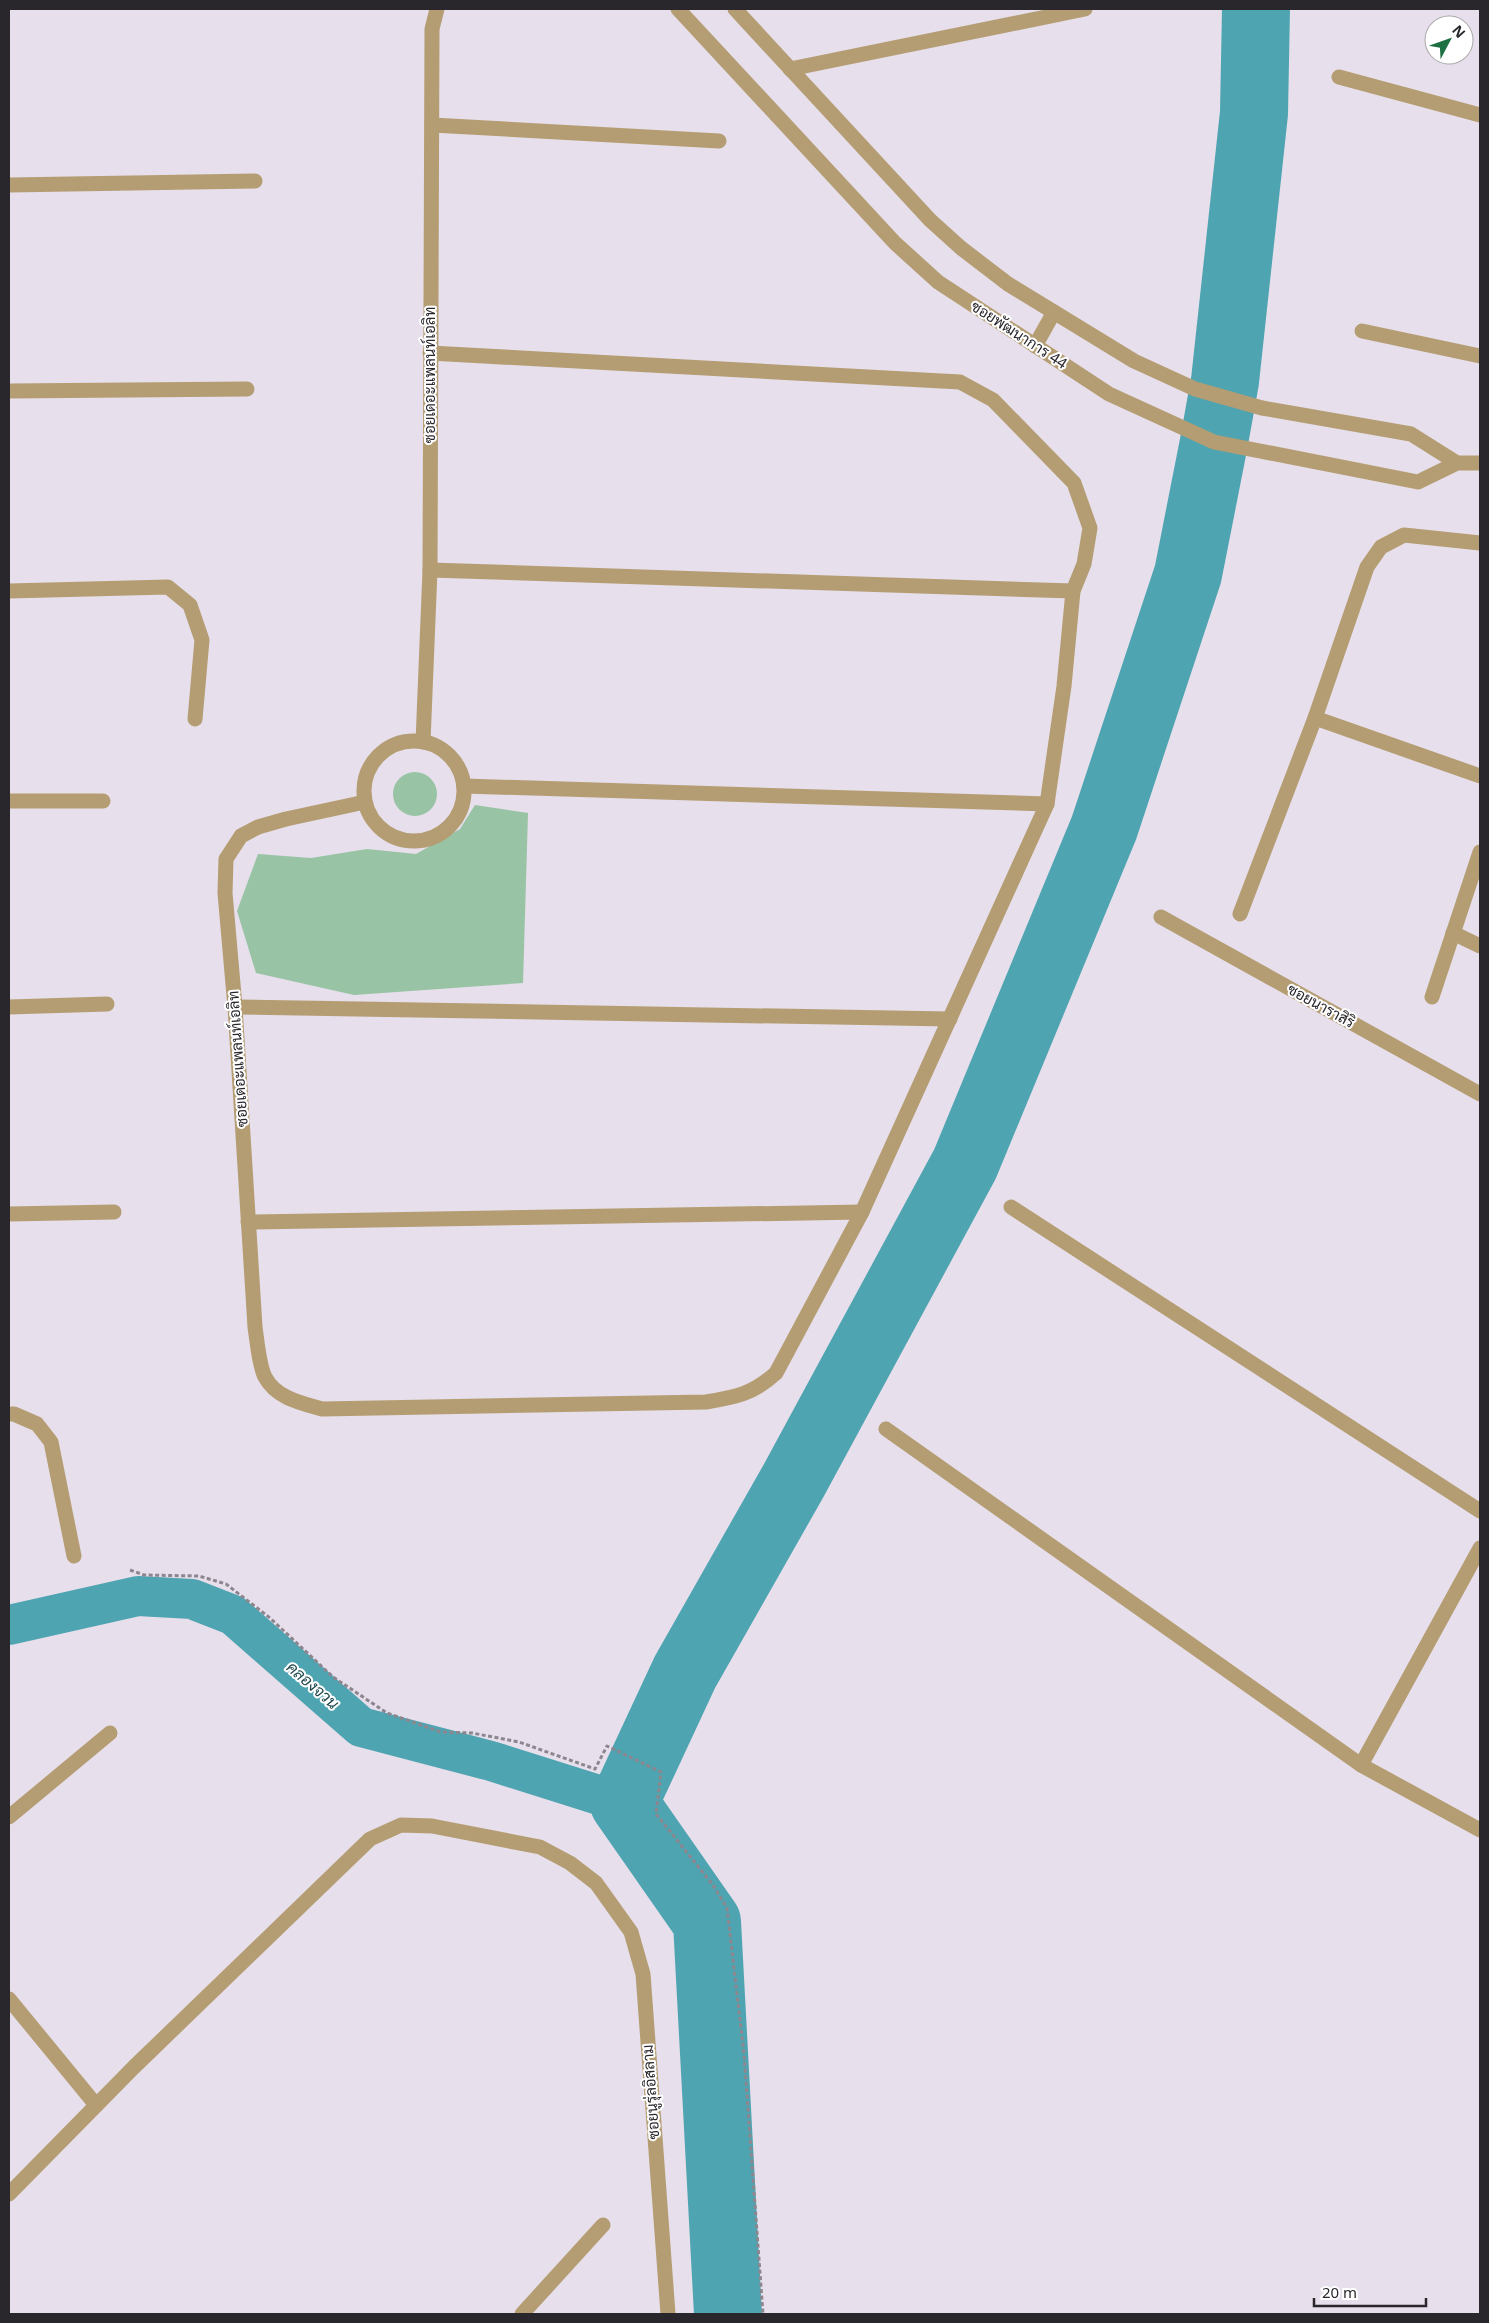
<svg xmlns="http://www.w3.org/2000/svg" width="1489" height="2323" viewBox="0 0 1489 2323" font-family="'Noto Sans',Sarabun,sans-serif">
	<style>
		.green { fill: #98c3a4 }
		.lines { fill: none; stroke-linecap: round; stroke-linejoin: round }
		.canal { stroke: #4fa4b1; stroke-width: 40 }
		.river { stroke: #4fa4b1; stroke-width: 68 }
		.path { stroke: #8c868f; stroke-width: 3; stroke-dasharray: 4 2.5; stroke-linecap: butt }
		.minor { stroke: #b49d72; stroke-width: 15 }
		.labels { text-anchor: middle; stroke-width: 4; stroke-linejoin: round; paint-order: stroke }
		.street-label { font-size: 15px; fill: #2a272c; stroke: #fff }
		.water-label { font-size: 16px; font-style: italic; fill: #20474d; stroke: #fff }
	</style>
	<rect width="100%" height="100%" fill="#e7dfeb"/>
	<g class="green">
		<circle cx="415" cy="794" r="22"/>
		<polygon points="475,805 528,813 523,983 354,995 256,973 237,911 258,854 311,858 367,849 416,854 460,829"/>
	</g>
	<g class="lines">
		<polyline class="canal" points="9,1625 138,1596 192,1599 233,1615 361,1727 491,1761 624,1803"/>
		<polyline class="river" points="728,2314 707,1922 624,1803 685,1672 794,1480 965,1164 1104,828 1188,574 1214,442 1225,381 1254,113 1256,9"/>
		<polyline class="path" points="130,1570 144,1575 199,1576 226,1584 270,1618 333,1677 387,1713 441,1732 472,1733 519,1742 595,1769 607,1746 661,1772 656,1814 713,1885 727,1908 744,2054 763,2314"/>
		<g class="minor">
			<polyline points="678,9 895,243 938,282 1109,394 1214,442 1418,482 1457,463 1480,463"/>
			<polyline points="735,9 930,220 961,248 1008,284 1134,361 1195,389 1262,408 1411,434 1457,463"/>
			<polyline points="790,69 1085,9"/>
			<polyline points="1339,77 1480,115"/>
			<polyline points="432,125 719,141"/>
			<polyline points="9,185 255,181"/>
			<polyline points="1362,331 1480,356"/>
			<polyline points="1035,346 1054,312"/>
			<polyline points="9,391 247,389"/>
			<polyline points="430,570 1073,591"/>
			<polyline points="9,591 168,587 190,605 202,640 195,719"/>
			<polyline points="1315,718 1480,776"/>
			<circle cx="414" cy="791" r="50"/>
			<polyline points="423,742 430,570 432,29 437,9"/>
			<polyline points="464,786 1047,804"/>
			<polyline points="9,801 103,801"/>
			<path d="M365,802l-79,17 -28,8 -17,9 -15,23 -1,34 10,114 20,320c2,13 4,39 10,50 11,21 36,26 57,32l384,-7c30,-5 47,-8 70,-29l86,-161 185,-408 17,-118 9,-95 11,-27 6,-36 -16,-45 -81,-83 -33,-18 -530,-29"/>
			<polyline points="1240,914 1315,718 1367,567 1381,547 1404,535 1480,543"/>
			<polyline points="1161,917 1480,1094"/>
			<polyline points="1453,933 1480,946"/>
			<polyline points="1432,997 1480,852"/>
			<polyline points="9,1007 107,1004"/>
			<polyline points="235,1007 950,1019"/>
			<polyline points="1011,1207 1480,1511"/>
			<polyline points="9,1214 114,1212"/>
			<polyline points="248,1222 862,1212"/>
			<polyline points="9,1414 14,1414 37,1424 51,1442 74,1556"/>
			<polyline points="886,1429 1361,1765 1480,1830"/>
			<polyline points="1361,1765 1480,1548"/>
			<polyline points="9,1817 110,1733"/>
			<polyline points="9,1999 96,2105"/>
			<polyline points="9,2194 134,2067 370,1839 401,1825 432,1826 540,1847 570,1863 596,1883 631,1932 643,1974 668,2314"/>
			<polyline points="522,2314 603,2225"/>
		</g>
	</g>
	<g class="labels">
		<g class="street-label">
			<text transform="translate(1019 335) rotate(33)" y="5">ซอยพัฒนาการ 44</text>
			<text transform="translate(430 375) rotate(-90)" y="5">ซอยเดอะแพลนท์เอลิท</text>
			<text transform="translate(1321 1006) rotate(29)" y="5">ซอยนาราสิริ</text>
			<text transform="translate(238 1059) rotate(-94)" y="5">ซอยเดอะแพลนท์เอลิท</text>
			<text transform="translate(651 2092) rotate(-94)" y="5">ซอยนูรุ่ลอิสลาม</text>
		</g>
		<g class="water-label">
			<text transform="translate(313 1685) rotate(41)" y="6">คลองจวน</text>
		</g>
	</g>
	<rect width="1489" height="2323" fill="none" stroke="#2a272c" stroke-width="20"/>
	<g transform="translate(1449 40) rotate(49)"><circle r="24" fill="#ffffff" stroke="#aaa9ab"/>
	<path d="M0-4L9 19L0 12L-9 19Z" fill="#1d7042"/>
	<text y="-8" font-size="14" font-weight="bold" text-anchor="middle" fill="#2a272c">N</text>
	</g>
	<path d="M1314 2298v8h112v-8" fill="none" stroke="#2a272c" stroke-width="2.5"/>
	<text x="1322" y="2298" font-size="15" fill="#2a272c" stroke="#ffffff" stroke-width="4" paint-order="stroke">20 m</text>
</svg>
